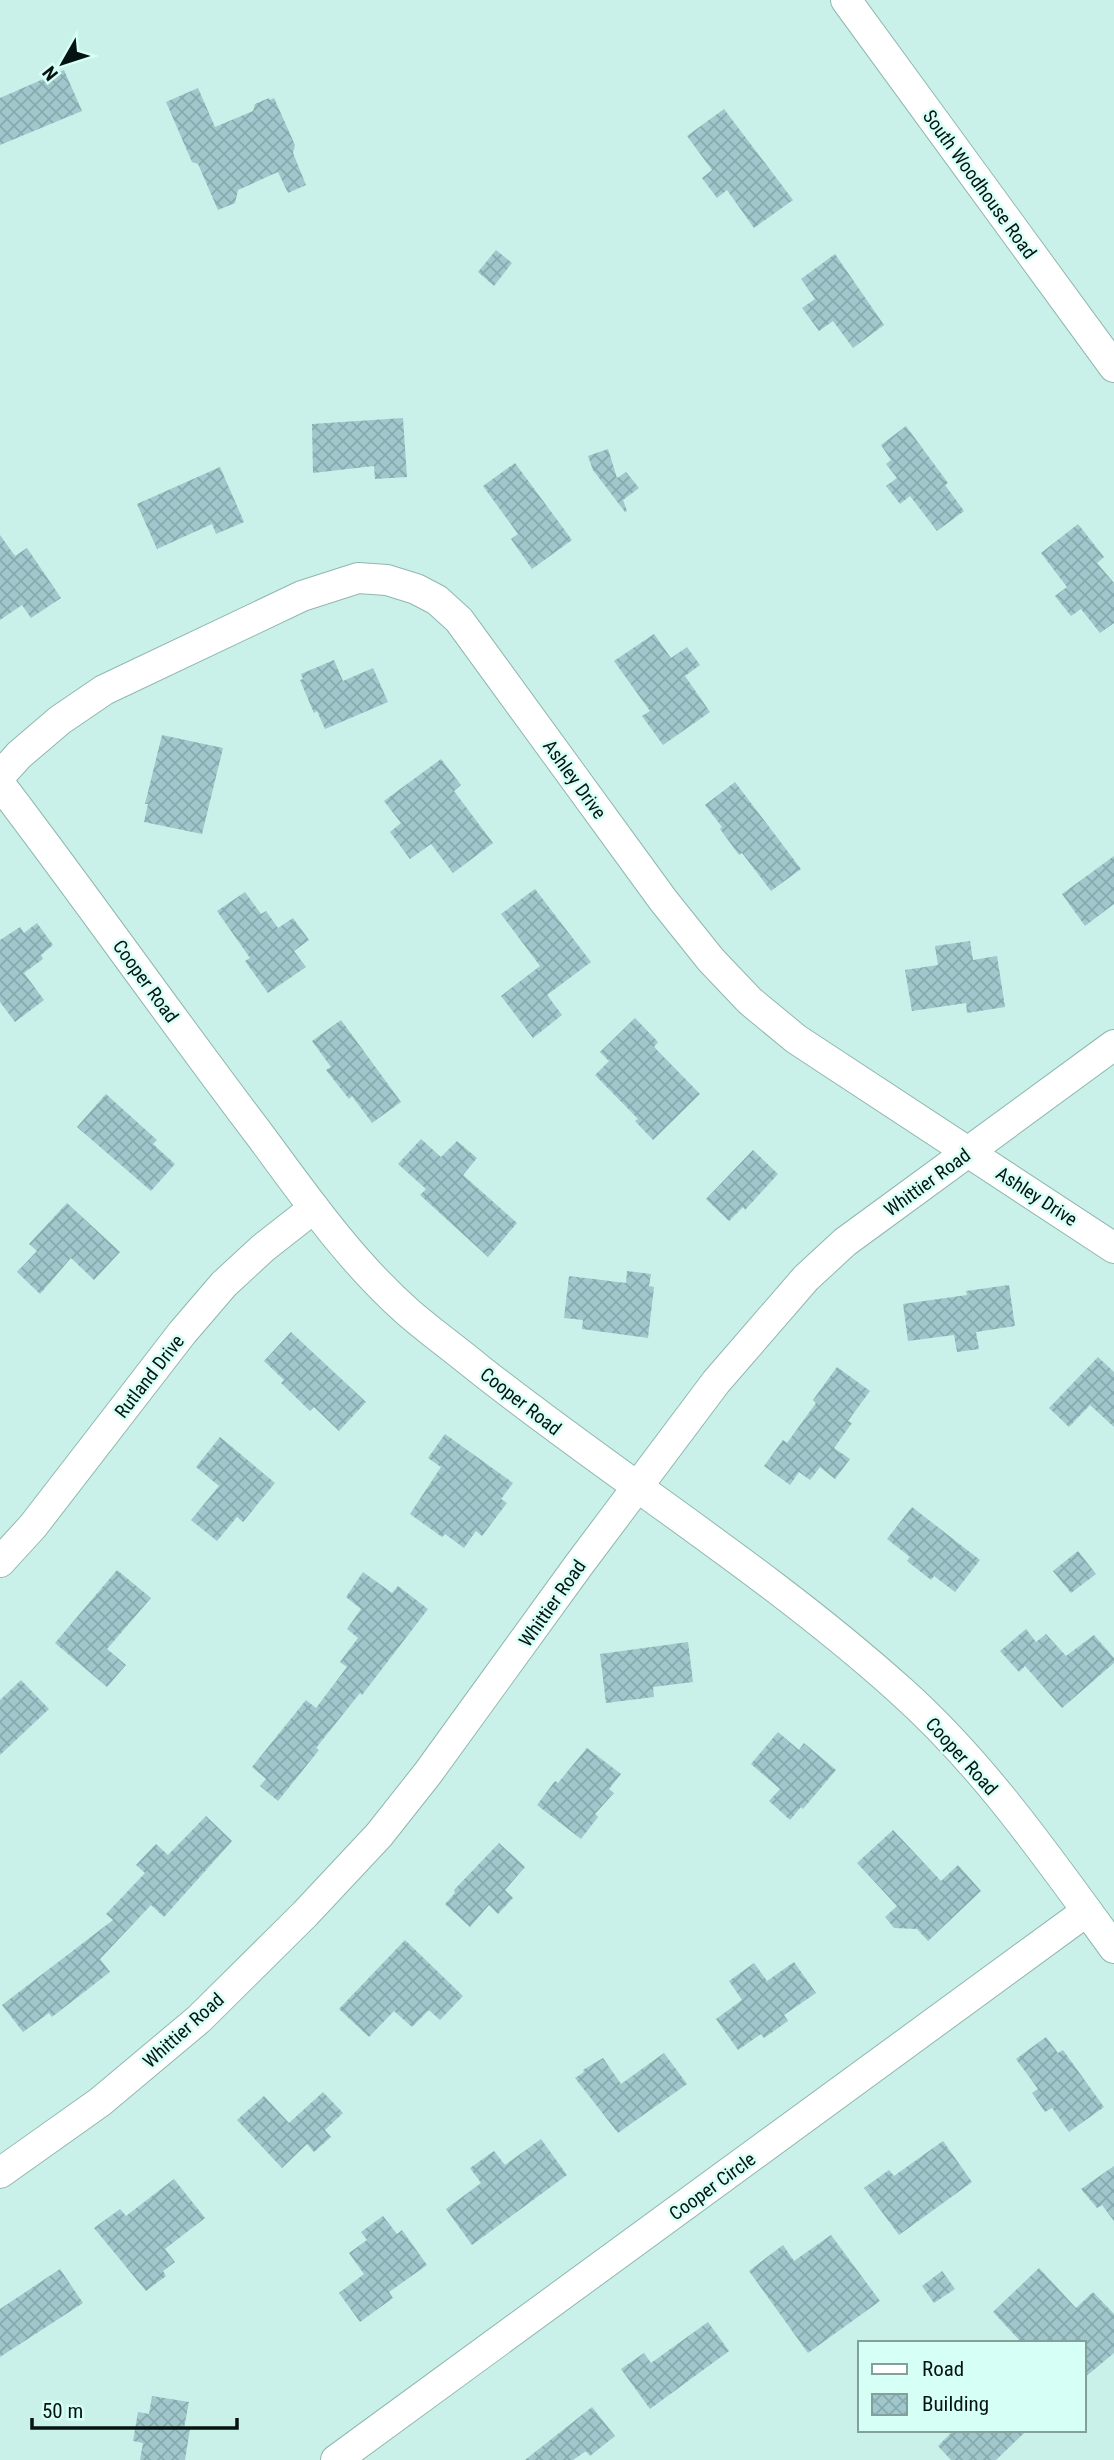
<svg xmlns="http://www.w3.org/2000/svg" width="1114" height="2460" viewBox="0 0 1114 2460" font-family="'Roboto Condensed',sans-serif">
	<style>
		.building { fill: url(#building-cross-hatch) }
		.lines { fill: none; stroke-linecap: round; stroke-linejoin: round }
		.minor-casing { stroke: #90b7af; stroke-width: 32 }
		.minor { stroke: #fff; stroke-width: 30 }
		.labels { text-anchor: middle; stroke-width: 5; stroke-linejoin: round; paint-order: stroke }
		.street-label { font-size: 19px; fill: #061411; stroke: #d6fff6 }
	</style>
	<defs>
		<pattern id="building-cross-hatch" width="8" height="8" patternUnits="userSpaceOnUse" patternTransform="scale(1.75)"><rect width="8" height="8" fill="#9fc7cc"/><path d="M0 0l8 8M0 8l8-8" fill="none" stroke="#87aaae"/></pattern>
	</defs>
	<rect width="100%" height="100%" fill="#c9f1e9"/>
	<g class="building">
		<polygon points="64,70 82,111 0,145 0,98"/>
		<polygon points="198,88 215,127 253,111 255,104 269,98 270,100 274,98 295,145 293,153 306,185 288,193 278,172 238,190 235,203 218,210 198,164 192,162 166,102"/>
		<polygon points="724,109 793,200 754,228 727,190 717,198 702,178 712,170 687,136"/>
		<polygon points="496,250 512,263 494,286 478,272"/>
		<polygon points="835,254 884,325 853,348 833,321 819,331 802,308 815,299 801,279"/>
		<polygon points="403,418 407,477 375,479 374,466 313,473 312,424"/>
		<polygon points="906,426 948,483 945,485 964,511 937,531 910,496 900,504 886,486 897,478 886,464 891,460 881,445"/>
		<polygon points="608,449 617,478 626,472 639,488 623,500 627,511 625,512 593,470 588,456"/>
		<polygon points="515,463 572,540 532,569 511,539 518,534 483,486"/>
		<polygon points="220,467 244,522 216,534 212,524 157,549 137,504"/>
		<polygon points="1078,524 1104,557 1097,563 1114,583 1114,623 1100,633 1081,609 1071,616 1055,596 1067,587 1041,553"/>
		<polygon points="0,535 15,556 27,548 61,598 31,618 22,605 0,620"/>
		<polygon points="654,634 671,658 687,647 700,665 685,676 710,712 663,745 642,716 650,711 614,661"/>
		<polygon points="334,660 343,681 373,668 388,702 325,729 317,711 314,713 300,680 303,679 301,674"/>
		<polygon points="162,735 223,748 202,834 144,822 148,804 145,804"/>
		<polygon points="441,759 461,785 454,791 493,843 453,873 431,844 410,859 390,832 401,823 384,801"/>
		<polygon points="735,782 801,869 771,891 742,853 739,855 720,829 722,827 705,805"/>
		<polygon points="1114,856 1114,904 1085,926 1062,894"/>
		<polygon points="535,889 591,962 547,995 562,1015 533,1038 501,996 540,966 501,914"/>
		<polygon points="245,892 261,914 266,911 278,928 293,918 309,940 294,951 306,967 268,993 245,961 250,958 217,911"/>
		<polygon points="37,923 53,945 41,955 43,959 24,973 44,1000 15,1022 0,1002 0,940 20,927 24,933"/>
		<polygon points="970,941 973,960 997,956 1005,1007 967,1013 966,1003 912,1011 905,970 938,965 935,946"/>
		<polygon points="635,1018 658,1042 654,1047 700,1094 653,1140 635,1121 638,1119 595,1075 609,1061 600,1052"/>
		<polygon points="341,1020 401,1102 372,1123 352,1096 349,1099 326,1070 331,1067 312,1041"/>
		<polygon points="106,1094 157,1140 153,1144 175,1164 151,1191 77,1127"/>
		<polygon points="421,1139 441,1157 457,1141 477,1158 463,1175 517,1223 488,1257 420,1195 426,1189 398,1164"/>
		<polygon points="753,1150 778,1174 745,1210 743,1207 729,1221 706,1199"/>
		<polygon points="67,1203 120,1252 94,1280 71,1258 40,1294 17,1272 37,1251 29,1244"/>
		<polygon points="627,1271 651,1274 649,1286 654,1287 648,1338 582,1329 583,1320 564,1318 569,1276 626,1283"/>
		<polygon points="1009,1285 1015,1326 976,1332 979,1349 957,1352 954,1335 908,1341 903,1304 967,1295 966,1291"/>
		<polygon points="291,1332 366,1402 339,1431 314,1407 310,1411 281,1383 284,1380 264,1361"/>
		<polygon points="1098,1357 1114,1372 1114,1427 1090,1405 1069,1427 1049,1408"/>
		<polygon points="837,1367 870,1391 848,1421 852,1423 834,1448 850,1459 835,1479 820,1467 810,1480 799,1472 790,1485 764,1466 783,1440 787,1443 816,1403 813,1400"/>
		<polygon points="445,1434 513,1483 501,1499 507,1503 482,1536 476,1531 464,1548 445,1534 442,1537 410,1514 441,1467 428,1458"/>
		<polygon points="220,1437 275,1483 243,1522 237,1517 217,1541 191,1520 219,1486 196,1467"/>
		<polygon points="912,1507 980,1560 955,1592 934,1576 931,1580 907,1561 910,1557 887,1539"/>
		<polygon points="1078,1551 1096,1574 1071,1593 1053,1571"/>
		<polygon points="117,1570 151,1598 107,1649 126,1665 107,1687 55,1643"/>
		<polygon points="363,1572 392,1593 398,1586 428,1609 362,1695 360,1693 316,1748 319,1750 278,1801 260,1786 266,1779 252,1767 306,1700 316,1708 347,1667 340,1662 358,1638 347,1629 361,1609 346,1597"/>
		<polygon points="1026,1629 1036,1642 1046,1634 1066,1656 1094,1635 1114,1658 1114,1663 1062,1708 1025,1666 1019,1672 1000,1651"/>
		<polygon points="688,1642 693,1682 653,1687 654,1697 606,1703 600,1654"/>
		<polygon points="21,1680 49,1709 0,1755 0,1700"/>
		<polygon points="778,1732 799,1750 804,1743 836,1770 803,1809 801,1807 790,1820 769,1801 780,1789 751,1764"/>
		<polygon points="587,1748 621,1774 609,1789 614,1793 595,1814 598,1817 581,1839 537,1805 555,1781 558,1783"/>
		<polygon points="206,1816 232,1841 164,1917 151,1905 100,1959 110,1972 52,2017 49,2013 23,2032 2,2005 113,1920 106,1914 145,1873 136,1865 156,1844 168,1855"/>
		<polygon points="893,1830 941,1881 958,1865 981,1891 928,1941 917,1929 894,1928 885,1917 897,1906 857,1863"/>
		<polygon points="499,1843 525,1867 505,1890 513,1898 498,1914 489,1905 470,1927 445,1904 455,1893 454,1890"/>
		<polygon points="405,1940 463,1996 440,2020 429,2010 412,2027 394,2011 369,2037 339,2009"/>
		<polygon points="794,1962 816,1993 784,2015 788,2021 764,2038 761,2034 738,2050 716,2019 742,2000 729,1981 754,1963 767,1981"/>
		<polygon points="1046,2037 1058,2053 1063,2050 1104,2107 1069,2132 1052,2108 1045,2112 1032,2093 1038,2089 1016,2059"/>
		<polygon points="664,2053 687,2084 618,2133 575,2078 584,2072 583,2070 603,2058 621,2084"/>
		<polygon points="323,2092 343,2113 325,2130 331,2137 314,2152 307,2144 282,2168 237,2120 264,2096 289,2123"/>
		<polygon points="541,2139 567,2175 472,2245 446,2209 481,2183 470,2168 494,2151 505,2165"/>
		<polygon points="943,2141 972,2182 899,2235 864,2188 889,2170 894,2176"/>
		<polygon points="1114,2166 1114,2221 1102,2205 1097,2208 1081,2189"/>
		<polygon points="174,2179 205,2218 165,2249 175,2262 163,2271 166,2276 146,2291 94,2228 120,2209 126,2216"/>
		<polygon points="383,2216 397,2234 402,2230 427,2265 389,2292 393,2298 360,2322 339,2293 364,2274 349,2253 367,2240 361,2232"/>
		<polygon points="831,2235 880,2301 808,2353 749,2271 783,2245 794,2261"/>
		<polygon points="1039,2268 1076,2308 1093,2292 1114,2314 1114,2353 1084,2378 1084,2343 1022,2343 993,2312"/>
		<polygon points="60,2269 83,2303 0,2357 0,2309"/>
		<polygon points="942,2271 955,2289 934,2303 922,2286"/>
		<polygon points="708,2322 729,2351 650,2409 621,2369 644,2353 651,2363"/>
		<polygon points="152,2396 189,2402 184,2428 190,2429 185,2460 140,2460 143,2443 133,2441 138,2412 149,2414"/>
		<polygon points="592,2407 615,2436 590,2456 586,2451 573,2460 525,2460"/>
		<polygon points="954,2430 1027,2430 996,2460 951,2460 938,2446"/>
	</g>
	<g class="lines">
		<g class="minor-casing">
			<g id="minor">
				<polyline points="846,0 1114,367"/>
				<polyline points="0,776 19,755 60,720 104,690 302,596 358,578 387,580 416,589 437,600 459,620 663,900 711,960 750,1001 796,1039 1114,1248"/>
				<path d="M0,784c89,117 173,237 262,354 45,61 90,125 147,175 22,19 47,37 70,56 138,109 291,204 422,322 83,74 148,168 213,257"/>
				<polyline points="0,1562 33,1526 182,1333 224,1284 263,1248 314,1208"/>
				<polyline points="0,2173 100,2102 199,2019 305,1914 379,1835 428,1773 578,1566 716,1382 806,1278 845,1242 1114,1045"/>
				<polyline points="336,2460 1087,1911"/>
			</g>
		</g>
		<use href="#minor" class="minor"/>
	</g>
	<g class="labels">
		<g class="street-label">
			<text transform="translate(980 184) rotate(54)" y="7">South Woodhouse Road</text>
			<text transform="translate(575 779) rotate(54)" y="7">Ashley Drive</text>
			<text transform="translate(146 981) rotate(54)" y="7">Cooper Road</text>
			<text transform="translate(927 1182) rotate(-36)" y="7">Whittier Road</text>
			<text transform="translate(1037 1196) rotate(33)" y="7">Ashley Drive</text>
			<text transform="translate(149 1376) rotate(-52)" y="7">Rutland Drive</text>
			<text transform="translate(521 1401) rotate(38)" y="7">Cooper Road</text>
			<text transform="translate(552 1603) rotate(-55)" y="7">Whittier Road</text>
			<text transform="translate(962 1756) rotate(48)" y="7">Cooper Road</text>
			<text transform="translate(183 2030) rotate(-42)" y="7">Whittier Road</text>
			<text transform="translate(712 2186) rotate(-36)" y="7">Cooper Circle</text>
		</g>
	</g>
	<rect x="858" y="2341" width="228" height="91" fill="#d6fff6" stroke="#83a19a" stroke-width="2"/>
	<rect x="872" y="2364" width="35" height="10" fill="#ffffff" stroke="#83a19a" stroke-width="2"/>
	<text x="922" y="2376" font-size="21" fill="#061411">Road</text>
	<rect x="872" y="2394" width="35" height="21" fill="url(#building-cross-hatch)" stroke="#83a19a" stroke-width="2"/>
	<text x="922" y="2411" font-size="21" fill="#061411">Building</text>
	<g transform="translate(63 63) rotate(231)" stroke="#d6fff6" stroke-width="5" paint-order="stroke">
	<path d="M0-5L12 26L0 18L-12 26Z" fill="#061411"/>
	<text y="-10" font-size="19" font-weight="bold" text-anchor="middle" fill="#061411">N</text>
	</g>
	<path d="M32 2418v10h205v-10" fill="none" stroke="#061411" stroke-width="3.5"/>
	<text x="42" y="2418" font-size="21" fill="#061411" stroke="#d6fff6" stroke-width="5" paint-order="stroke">50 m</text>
</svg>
